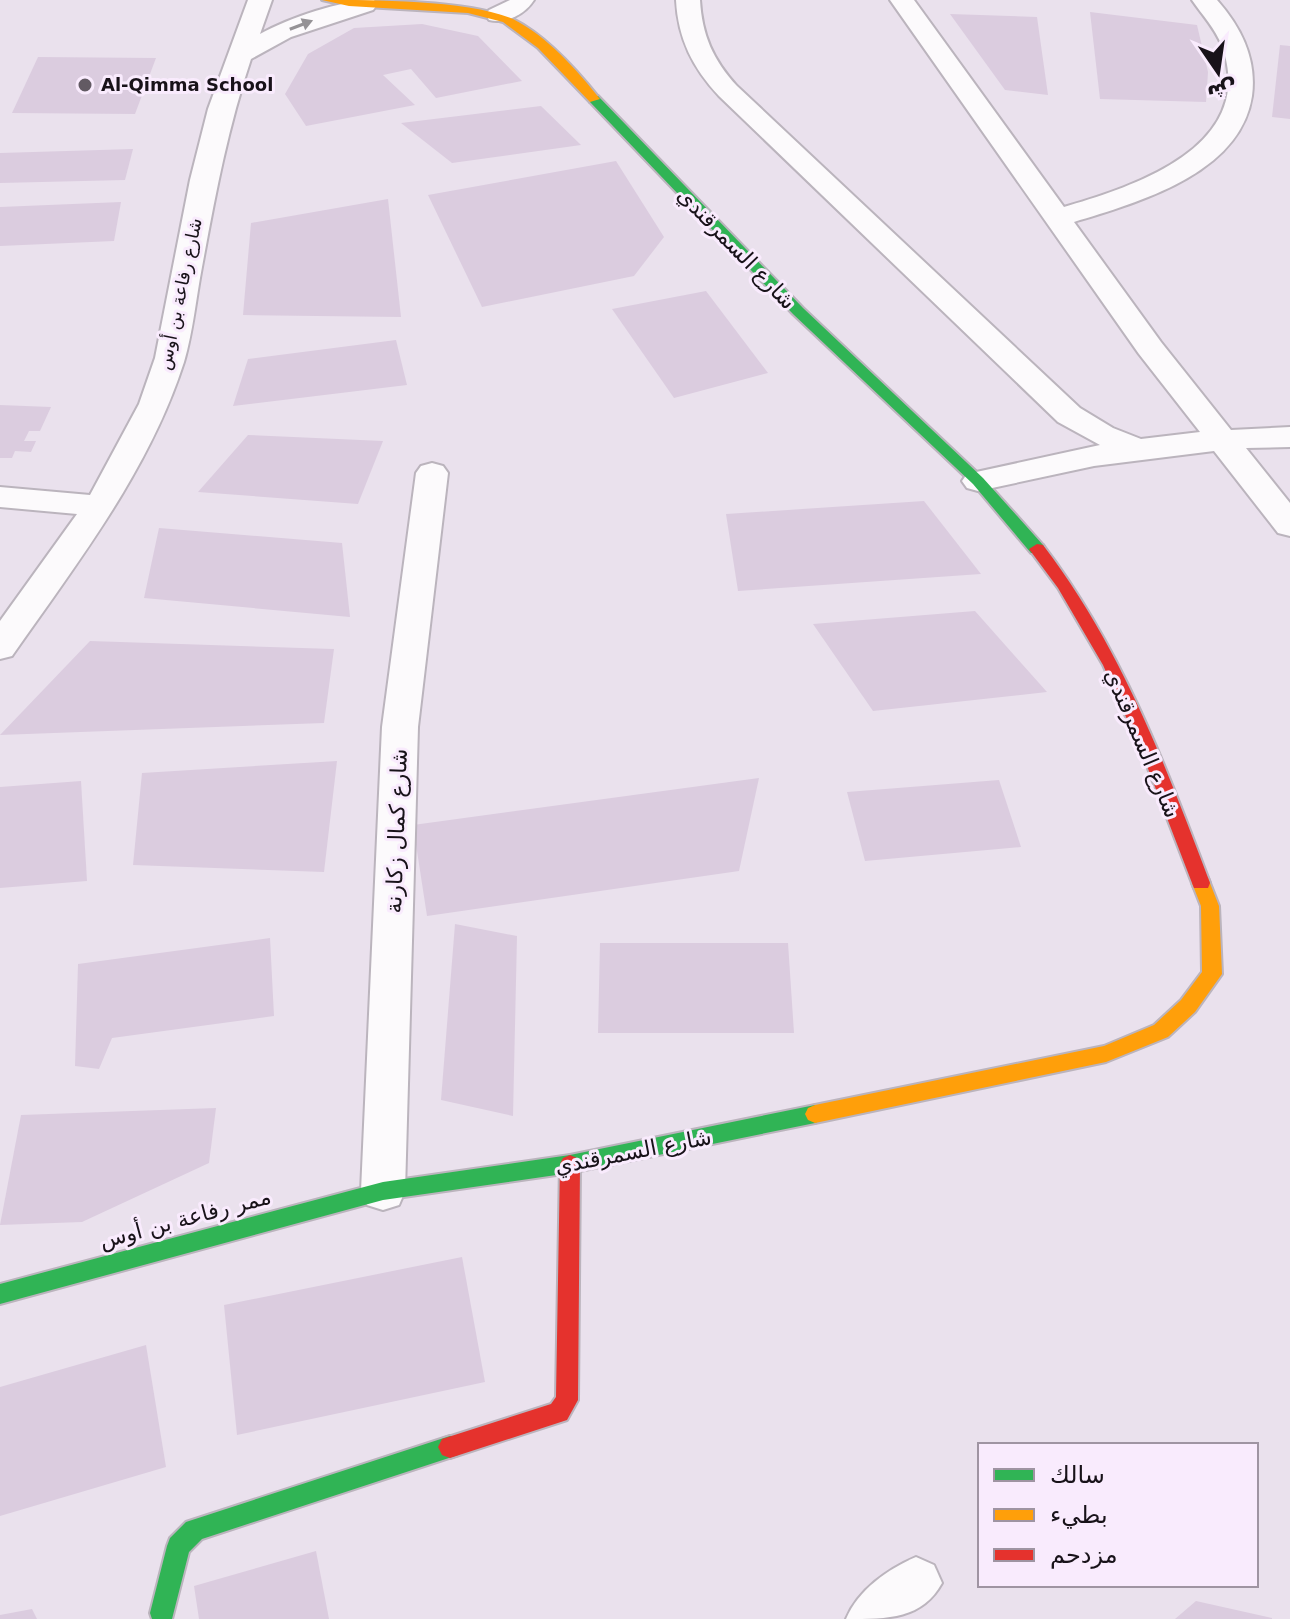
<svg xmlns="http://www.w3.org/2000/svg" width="1290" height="1619" viewBox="0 0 1290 1619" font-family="'DejaVu Sans',Vazirmatn,sans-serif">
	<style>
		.building { fill: #dbccdf }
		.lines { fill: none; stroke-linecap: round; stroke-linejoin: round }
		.street-casing { stroke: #bbb4bd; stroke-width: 4 }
		.fast-casing { stroke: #bbb4bd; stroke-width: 4 }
		.slow-casing { stroke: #bbb4bd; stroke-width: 4 }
		.jam-casing { stroke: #bbb4bd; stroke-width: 4 }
		.street { fill: #fcfafc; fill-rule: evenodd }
		.fast { fill: #30b455; fill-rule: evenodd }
		.slow { fill: #ff9f0a; fill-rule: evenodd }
		.jam { fill: #e5322d; fill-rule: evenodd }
		.oneway { fill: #959296 }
		.poi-dot { fill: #625a63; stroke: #f9ebfd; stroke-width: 3 }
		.labels { text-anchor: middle; stroke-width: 6; stroke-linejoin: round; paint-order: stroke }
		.far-poi-label { font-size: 18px; font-weight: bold; fill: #181219; stroke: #f9ebfd; text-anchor: start }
		.far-street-label { font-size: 18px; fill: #181219; stroke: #f9ebfd }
		.street-label { font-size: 22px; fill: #181219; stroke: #f9ebfd }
	</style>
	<rect width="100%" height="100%" fill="#eae1ed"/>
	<g class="building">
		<polygon points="1090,12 1197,25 1208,72 1206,102 1100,99"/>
		<polygon points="950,14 1037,17 1048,95 1005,90"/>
		<polygon points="422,24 478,36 522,81 436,98 411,69 383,75 415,105 306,126 285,94 308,54 354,28"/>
		<polygon points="1280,45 1290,46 1290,119 1272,117"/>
		<polygon points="38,57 156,58 135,114 12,113"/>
		<polygon points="541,106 581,145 452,163 401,123"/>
		<polygon points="133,149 125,180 0,183 0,153"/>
		<polygon points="616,161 664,237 634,276 482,307 428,195"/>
		<polygon points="388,199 401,317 243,315 251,223"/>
		<polygon points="121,202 114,241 0,246 0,207"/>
		<polygon points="706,291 768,373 674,398 612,309"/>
		<polygon points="396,340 407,385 233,406 248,359"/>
		<polygon points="0,405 51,407 40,431 29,431 24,441 36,441 31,452 15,451 12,458 0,458"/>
		<polygon points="248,435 383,441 358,504 198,492"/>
		<polygon points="924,501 981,574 738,591 726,514"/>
		<polygon points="159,528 342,543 350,617 144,598"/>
		<polygon points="975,611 1047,692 873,711 813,624"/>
		<polygon points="90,641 334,649 324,723 0,735"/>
		<polygon points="337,761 324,872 133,865 142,773"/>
		<polygon points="759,778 739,871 427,916 413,825"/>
		<polygon points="999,780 1021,847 865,861 847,792"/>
		<polygon points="81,781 87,881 0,888 0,787"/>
		<polygon points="455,924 517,936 513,1116 441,1100"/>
		<polygon points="270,938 274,1016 112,1038 99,1069 75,1066 78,964"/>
		<polygon points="600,943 788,943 794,1033 598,1033"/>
		<polygon points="216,1108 209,1163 82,1222 0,1225 21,1115"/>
		<polygon points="462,1257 485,1382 237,1435 224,1305"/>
		<polygon points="146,1345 166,1467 0,1516 0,1387"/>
		<polygon points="316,1551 329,1619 199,1619 194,1586"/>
		<polygon points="1196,1601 1272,1618 1272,1619 1175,1619"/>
		<polygon points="32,1609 37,1619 0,1619 0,1615"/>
	</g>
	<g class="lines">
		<g class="street-casing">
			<g id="street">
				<path d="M248,0h24l-12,34c29,-16 81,-34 114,-34l3,5 -4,5 -82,27 -40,22c-23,68 -36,137 -49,208 -6,31 -9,65 -18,95 -35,109 -107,201 -172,294l-12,3v-38l77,-107 -77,-7v-20l90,8 49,-91 16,-46 35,-178 18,-71z"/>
				<path d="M510,0h24c-9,14 -27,24 -45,20l-3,-5 3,-5z"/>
				<path d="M676,0h24c2,35 13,60 37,86l343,322 33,20 28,11 59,-7 -61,-78 -249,-354h24l150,207c72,-21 194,-61 158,-161 -7,-18 -19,-30 -30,-46h25c24,27 40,59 35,96 -12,78 -113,106 -178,126l87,120 70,88 59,-3v20l-44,1 44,55v33l-12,-3 -64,-82 -120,15 -116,25 -11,-3 -5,-7 5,-7 133,-29 -42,-23 -339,-326c-26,-28 -41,-57 -43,-96z"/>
				<polygon points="432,463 443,466 448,473 418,727 405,1191 399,1205 383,1210 367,1205 361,1191 382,727 416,473 421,466"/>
				<path d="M916,1557l18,8 8,18c-20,36 -53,36 -96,36 12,-29 42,-50 70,-62z"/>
			</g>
		</g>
		<g class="fast-casing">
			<g id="fast">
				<polygon points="590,96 598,96 803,308 983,478 1043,545 1045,549 1043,553 1031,553 973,484 793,314 590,102"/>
				<polygon points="815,1105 822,1108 825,1114 822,1120 815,1123 570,1173 383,1200 0,1304 0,1284 383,1182 570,1155"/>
				<polygon points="450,1436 458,1439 462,1447 458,1455 202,1539 189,1552 172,1619 152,1619 150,1613 167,1546 170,1538 186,1522"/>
			</g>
		</g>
		<g class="slow-casing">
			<g id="slow">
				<path d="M322,0c52,0 147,0 191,19 34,17 64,51 87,80l-10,3 -52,-54 -35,-26 -35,-9 -119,-7z"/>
				<polygon points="1201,876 1208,878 1219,906 1222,974 1195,1012 1168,1037 1106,1062 815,1123 808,1120 805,1114 808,1108 815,1105 1104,1046 1154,1025 1181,1000 1202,972 1201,906 1192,883 1194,878"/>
			</g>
		</g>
		<g class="jam-casing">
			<g id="jam">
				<path d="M1037,544l6,1c78,102 122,219 167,338l-2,5h-14l-2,-5 -50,-130 -39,-88 -45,-77 -29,-39z"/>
				<polygon points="570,1155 577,1158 580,1164 578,1400 567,1420 450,1458 442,1455 438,1447 442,1439 551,1404 556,1397 560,1164 563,1158"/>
			</g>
		</g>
		<use href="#street" class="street"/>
		<use href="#fast" class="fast"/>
		<use href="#slow" class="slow"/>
		<use href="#jam" class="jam"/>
	</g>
	<defs><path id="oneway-solid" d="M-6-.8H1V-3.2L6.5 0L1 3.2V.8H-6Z" transform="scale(2)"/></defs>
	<use class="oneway" href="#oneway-solid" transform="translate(301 25) rotate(-21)"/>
	<circle class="poi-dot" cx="85" cy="85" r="8"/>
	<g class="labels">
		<g class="far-poi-label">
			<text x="101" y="91">Al-Qimma School</text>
		</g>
		<g class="far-street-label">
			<text transform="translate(180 294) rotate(-78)" y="6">شارع رفاعة بن أوس</text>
		</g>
		<g class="street-label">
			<text transform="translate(737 248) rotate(46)" y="8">شارع السمرقندي</text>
			<text transform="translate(1143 743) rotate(67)" y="8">شارع السمرقندي</text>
			<text transform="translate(396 831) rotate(-88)" y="8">شارع كمال زكارنة</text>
			<text transform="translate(633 1151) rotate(-11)" y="8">شارع السمرقندي</text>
			<text transform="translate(185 1218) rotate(-15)" y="8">ممر رفاعة بن أوس</text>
		</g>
	</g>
	<rect x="978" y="1443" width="280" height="144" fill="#f9ebfd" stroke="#9f94a2" stroke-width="2"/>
	<rect x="994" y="1469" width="40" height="12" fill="#30b455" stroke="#9f94a2" stroke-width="2"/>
	<text x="1050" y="1483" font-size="24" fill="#181219">سالك</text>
	<rect x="994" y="1509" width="40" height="12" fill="#ff9f0a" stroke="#9f94a2" stroke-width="2"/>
	<text x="1050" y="1523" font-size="24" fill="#181219">بطيء</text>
	<rect x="994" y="1549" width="40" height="12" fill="#e5322d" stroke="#9f94a2" stroke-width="2"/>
	<text x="1050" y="1563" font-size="24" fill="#181219">مزدحم</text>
	<g transform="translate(1218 72) rotate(167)" stroke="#f9ebfd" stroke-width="6" paint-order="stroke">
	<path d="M0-6L14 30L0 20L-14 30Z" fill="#181219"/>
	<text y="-12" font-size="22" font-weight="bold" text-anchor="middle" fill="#181219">ش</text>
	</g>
</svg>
